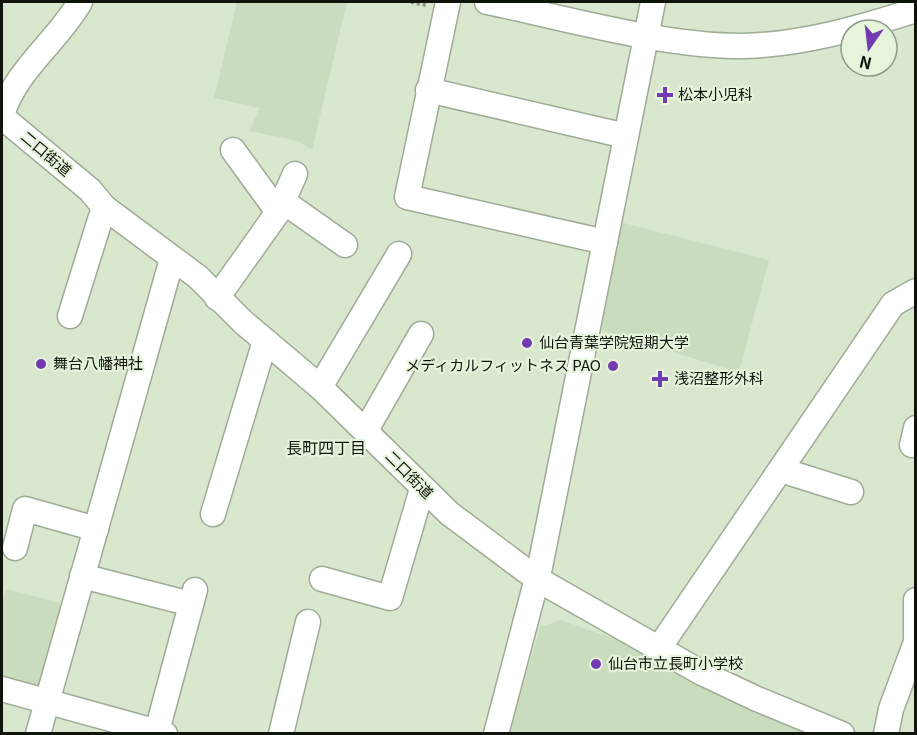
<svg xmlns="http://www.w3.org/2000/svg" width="917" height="735" viewBox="0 0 917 735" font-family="Georgia,'Noto Sans JP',serif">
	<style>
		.built { fill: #cadcbd }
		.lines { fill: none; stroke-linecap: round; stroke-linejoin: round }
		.minor-casing { stroke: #9eac95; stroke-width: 27 }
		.path { stroke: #8a9483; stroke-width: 4; stroke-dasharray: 3 3; stroke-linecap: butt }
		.minor { stroke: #fff; stroke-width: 24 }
		.poi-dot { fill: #723bb1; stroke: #e6f4dc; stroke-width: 2 }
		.labels { text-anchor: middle; stroke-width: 4.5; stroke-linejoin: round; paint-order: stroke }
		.poi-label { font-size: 15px; fill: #0f140c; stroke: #e6f4dc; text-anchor: start }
		.street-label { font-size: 15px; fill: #0f140c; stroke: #e6f4dc }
		.neighbourhood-label { font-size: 16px; fill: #0f140c; stroke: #e6f4dc }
	</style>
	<rect width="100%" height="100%" fill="#d9e7cf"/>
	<g class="built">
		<polygon points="237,2 347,2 312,150 298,141 249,131 260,108 214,98"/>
		<polygon points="620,222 769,260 739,372 596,329"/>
		<polygon points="6,589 65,604 42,693 2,682 2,602"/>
		<polygon points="561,620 632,645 694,682 740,705 814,733 509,734 540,627"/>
	</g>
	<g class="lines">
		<g class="minor-casing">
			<g id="minor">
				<polyline points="448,2 407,197 605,242"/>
				<path d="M487,2c79,16 174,44 255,44 59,-1 118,-18 174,-36"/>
				<polyline points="428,90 626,136"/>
				<path d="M2,115c14,-46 55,-73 78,-113"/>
				<polyline points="2,117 90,190 104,207 198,277 243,322 320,387 450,514 537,579 702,673 757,699 842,734"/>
				<polyline points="233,150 278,212"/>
				<polyline points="284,202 345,245"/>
				<polyline points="217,298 278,212 295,174"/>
				<polyline points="70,316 104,207"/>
				<polyline points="320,387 399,254"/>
				<polyline points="366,430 421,334"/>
				<polyline points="912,445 916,428"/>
				<polyline points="781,470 851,492"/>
				<polyline points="213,514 265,341"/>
				<polyline points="15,548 25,509 96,529"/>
				<polyline points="82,576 191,604"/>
				<polyline points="322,579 390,598 422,489"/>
				<polyline points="916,600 916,636"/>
				<polyline points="659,648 893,304 916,291"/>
				<polyline points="2,689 165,734"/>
				<polyline points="157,731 195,590"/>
				<polyline points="38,734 172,259"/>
				<polyline points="281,734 308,622"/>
				<polyline points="496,734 540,567 653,2"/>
				<polyline points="886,734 891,709 916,642"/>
			</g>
		</g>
		<polyline class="path" points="411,2 426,5"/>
		<use href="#minor" class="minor"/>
	</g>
	<g class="poi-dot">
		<path d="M662 86h6v6h6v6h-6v6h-6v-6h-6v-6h6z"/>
		<circle cx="527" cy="343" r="6"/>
		<circle cx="41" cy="364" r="6"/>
		<circle cx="613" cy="366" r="6"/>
		<path d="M657 370h6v6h6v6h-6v6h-6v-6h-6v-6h6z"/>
		<circle cx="596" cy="664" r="6"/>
	</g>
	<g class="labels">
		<g class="poi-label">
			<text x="678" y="100">松本小児科</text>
			<text x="539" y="348">仙台青葉学院短期大学</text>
			<text x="53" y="369">舞台八幡神社</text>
			<text x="601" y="371" text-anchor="end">メディカルフィットネス PAO</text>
			<text x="674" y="384">浅沼整形外科</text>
			<text x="608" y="669">仙台市立長町小学校</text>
		</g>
		<g class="street-label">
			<text transform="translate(46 154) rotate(40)" y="5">二口街道</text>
			<text transform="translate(409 475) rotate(45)" y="5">二口街道</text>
		</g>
		<g class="neighbourhood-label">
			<text x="326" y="454">長町四丁目</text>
		</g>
	</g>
	<rect width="917" height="735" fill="none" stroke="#0f140c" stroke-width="6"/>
	<g transform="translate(869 48) rotate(194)"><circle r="28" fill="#e6f4dc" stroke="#909a89" stroke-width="1.5"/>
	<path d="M0-4.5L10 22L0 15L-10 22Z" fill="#723bb1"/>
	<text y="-9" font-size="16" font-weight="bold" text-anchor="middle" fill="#0f140c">N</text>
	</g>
</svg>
